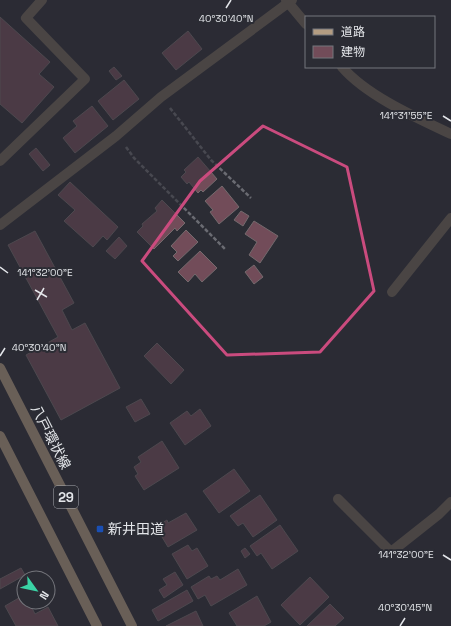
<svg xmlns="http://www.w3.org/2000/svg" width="451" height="626" viewBox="0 0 451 626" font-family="'Space Grotesk','Noto Sans JP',sans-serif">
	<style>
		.building { fill: #724c59; stroke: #746a6d }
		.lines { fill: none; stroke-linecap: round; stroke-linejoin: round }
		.path { stroke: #6a6b72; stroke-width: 2.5; stroke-dasharray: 4 2; stroke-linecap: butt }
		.street { stroke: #706558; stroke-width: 10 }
		.primary { stroke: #b49d82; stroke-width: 10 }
		.marked { fill: none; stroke: #ca4b7e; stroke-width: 3; stroke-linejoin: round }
		.ticks { fill: none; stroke: #e3e5e9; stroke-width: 1.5 }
		.transit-dot { fill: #1a4fb4; stroke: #2b2c34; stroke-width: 1.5 }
		.labels { text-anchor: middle; stroke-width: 4; stroke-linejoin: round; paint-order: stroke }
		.shield { fill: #2b2c34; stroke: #acaeb3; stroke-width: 1 }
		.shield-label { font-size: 13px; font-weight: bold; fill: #e3e5e9 }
		.street-label { font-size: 14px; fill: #e3e5e9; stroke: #2b2c34 }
		.poi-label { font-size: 14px; fill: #e3e5e9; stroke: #2b2c34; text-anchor: start }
		.ticks-label { font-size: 10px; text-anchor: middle; fill: #e3e5e9; stroke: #2b2c34; stroke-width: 4; stroke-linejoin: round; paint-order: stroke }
	</style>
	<rect width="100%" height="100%" fill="#2b2c34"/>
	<g class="building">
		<polygon points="0,17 50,62 39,74 54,87 22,123 0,104"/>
		<polygon points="188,31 202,49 176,70 162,53"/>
		<polygon points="114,67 122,76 116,80 109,71"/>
		<polygon points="124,80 139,99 113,120 98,101"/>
		<polygon points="92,106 108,126 75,153 63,138 77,126 73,121"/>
		<polygon points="36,148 50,165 43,171 29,154"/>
		<polygon points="198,157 217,179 203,192 201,190 198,193 189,182 187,184 181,177 186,172 184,170"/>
		<polygon points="70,182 118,227 107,240 103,236 93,247 64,221 75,210 58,195"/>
		<polygon points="222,186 239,207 219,224 210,212 213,210 205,201"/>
		<polygon points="162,200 185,223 177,231 175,228 154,249 137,232 143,226 142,224 157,211 155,208"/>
		<polygon points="241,211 249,216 243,226 234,220"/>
		<polygon points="254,221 278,236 260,263 249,255 257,242 245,234"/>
		<polygon points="186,230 198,242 178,261 173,256 177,252 171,246"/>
		<polygon points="35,231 74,303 62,310 72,330 85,323 120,388 61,420 26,355 58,337 8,245"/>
		<polygon points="119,237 127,246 115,259 106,251"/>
		<polygon points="200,251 217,268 202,282 195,274 188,282 178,272"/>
		<polygon points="254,265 263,277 254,284 245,272"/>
		<polygon points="157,343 184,370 171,384 144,356"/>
		<polygon points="141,399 150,414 135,422 126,407"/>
		<polygon points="200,409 211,426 185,445 170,423 187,411 191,416"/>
		<polygon points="162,441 179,468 144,490 135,476 138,474 134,467 141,462 138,457"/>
		<polygon points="234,469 250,491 219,513 203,491"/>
		<polygon points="260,495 277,520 253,537 243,523 238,526 230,516"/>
		<polygon points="186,513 197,530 168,547 156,527 167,520 168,523"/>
		<polygon points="280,525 298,551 272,569 261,553 257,556 250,546"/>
		<polygon points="188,545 192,551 197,548 208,566 187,579 172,554"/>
		<polygon points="245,548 250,554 245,558 241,551"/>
		<polygon points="21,568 25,575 0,589 0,579"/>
		<polygon points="238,569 247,585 211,606 205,595 198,599 191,587 209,576 211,579 217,576 220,580"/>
		<polygon points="175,572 183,585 164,598 159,590 167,585 163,579"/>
		<polygon points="310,577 329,597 300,625 281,605"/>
		<polygon points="187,590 193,601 158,621 152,610"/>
		<polygon points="24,595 24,602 29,602 35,614 48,607 58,626 16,626 5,606"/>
		<polygon points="257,596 271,622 264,626 237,626 229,613"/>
		<polygon points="330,604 344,618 335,626 307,626"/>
		<polygon points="196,611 203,626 166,626"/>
	</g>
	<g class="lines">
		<g class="path">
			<polyline points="170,108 211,160 251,198"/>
			<polyline points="126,147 134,158 226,250"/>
		</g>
		<g class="street">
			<polyline points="286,0 306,24"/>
			<path d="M342,67c25,29 75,51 109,67"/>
			<polyline points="0,161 85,79 26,18 42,0"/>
			<polyline points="0,225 116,136 161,97 292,0"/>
			<polyline points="392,292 451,218"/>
			<polyline points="338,499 391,552 439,514 451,502"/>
		</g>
		<g class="primary">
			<polyline points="0,368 132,626"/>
			<polyline points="0,436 97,626"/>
		</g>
	</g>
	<path d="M0 0H451V626H0ZM263,126l84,41 27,124 -54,61 -93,3 -85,-94 58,-80z" fill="#2b2c34" fill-opacity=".55" fill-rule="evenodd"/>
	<path class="marked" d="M263,126l84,41 27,124 -54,61 -93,3 -85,-94 58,-80z"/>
	<path class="ticks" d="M226,8l5,-8M443,116l8,5M0,267l8,6M35,290l12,7M37,300l7,-12M0,356l5,-8M443,555l8,5M400,626l5,-8"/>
	<rect class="transit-dot" x="96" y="525" width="8" height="8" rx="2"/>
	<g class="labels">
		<rect class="shield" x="54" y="486" width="24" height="22" rx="3"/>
		<g class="shield-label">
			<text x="66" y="502">29</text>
		</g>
		<g class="street-label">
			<text transform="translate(51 437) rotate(63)" y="5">八戸環状線</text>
		</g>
		<g class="poi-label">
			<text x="108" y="534">新井田道</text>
		</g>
	</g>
	<g class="ticks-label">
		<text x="226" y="22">40°30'40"N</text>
		<text x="406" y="119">141°31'55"E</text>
		<text x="45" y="276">141°32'00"E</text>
		<text x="39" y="351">40°30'40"N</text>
		<text x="406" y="558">141°32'00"E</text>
		<text x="405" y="611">40°30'45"N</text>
	</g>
	<rect x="305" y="16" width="130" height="52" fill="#2b2c34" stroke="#75767c"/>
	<rect x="313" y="29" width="20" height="6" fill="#b49d82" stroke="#75767c"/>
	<text x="341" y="36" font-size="12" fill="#e3e5e9">道路</text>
	<rect x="313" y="46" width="20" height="12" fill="#724c59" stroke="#75767c"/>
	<text x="341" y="56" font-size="12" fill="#e3e5e9">建物</text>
	<g transform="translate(36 590) rotate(123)"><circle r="19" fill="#2b2c34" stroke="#75767c"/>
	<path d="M0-3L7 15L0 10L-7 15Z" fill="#3ad4a5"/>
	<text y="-6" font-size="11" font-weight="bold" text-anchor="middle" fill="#e3e5e9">N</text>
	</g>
</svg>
